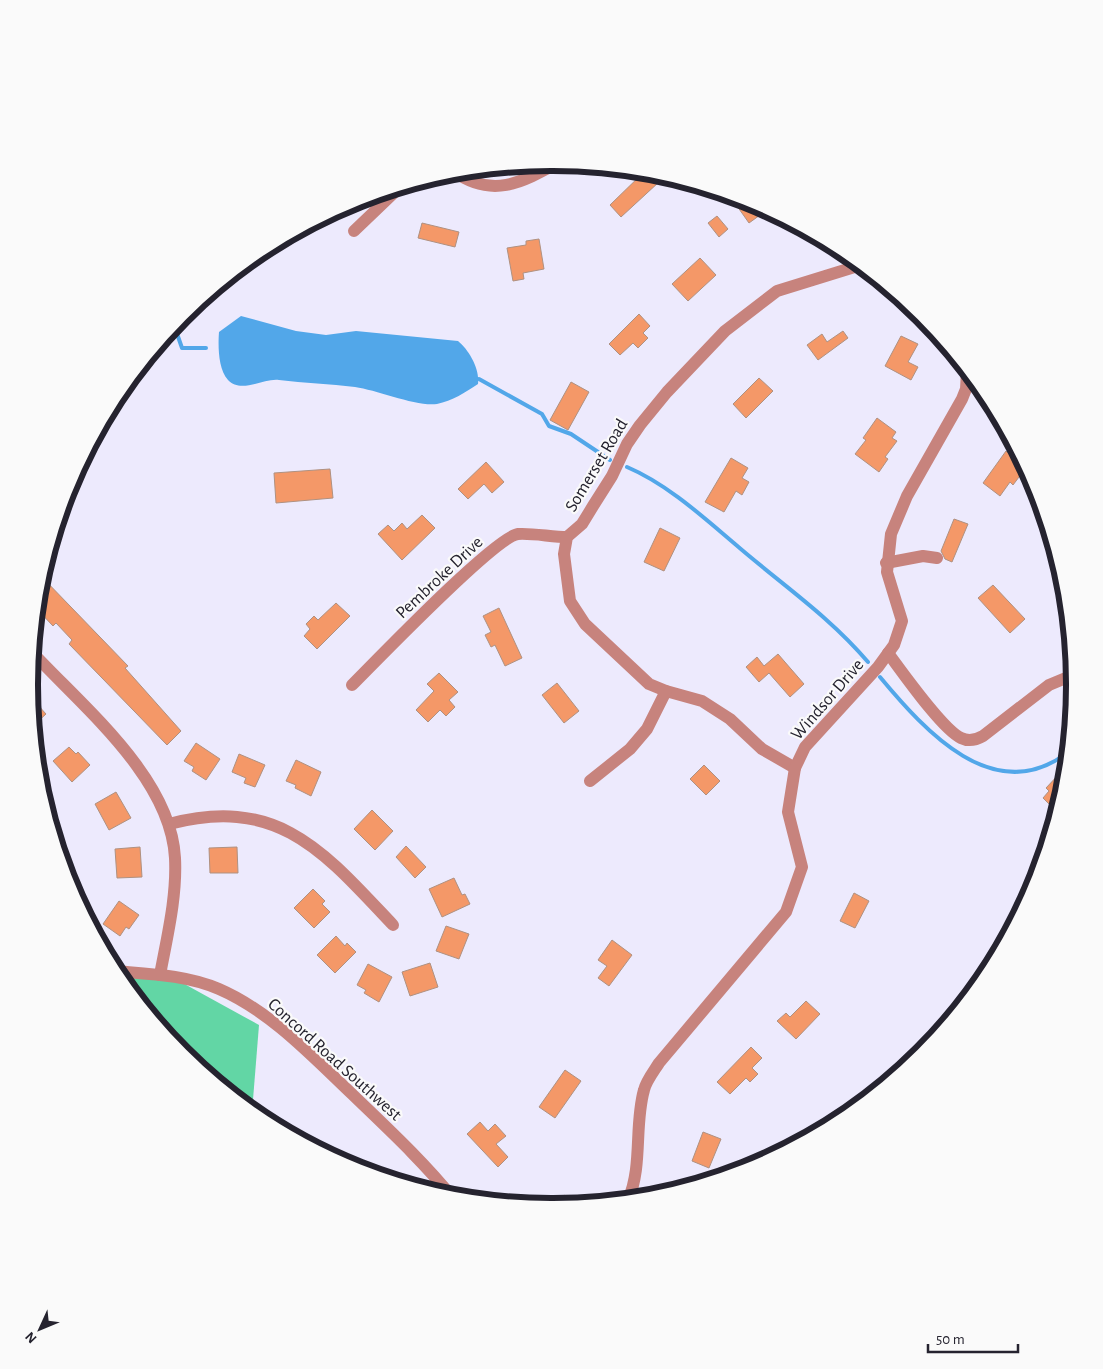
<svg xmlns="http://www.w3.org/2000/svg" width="1103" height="1369" viewBox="0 0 1103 1369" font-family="'Alegreya Sans',sans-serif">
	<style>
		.forest { fill: #62d6a5 }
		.water { fill: #52a7e9 }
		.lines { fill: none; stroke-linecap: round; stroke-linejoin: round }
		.stream { stroke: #52a7e9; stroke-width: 4 }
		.building { fill: #f49868; stroke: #af9181 }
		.minor { stroke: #c7837d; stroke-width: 12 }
		.labels { text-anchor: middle; stroke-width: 4.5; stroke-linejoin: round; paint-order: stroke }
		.street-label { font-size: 18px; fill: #25232f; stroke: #fafafa }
		.rim { fill: none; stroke: #25232f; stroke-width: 6 }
	</style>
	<rect width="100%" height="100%" fill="#edeafd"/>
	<polygon class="forest" points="117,975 179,981 259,1025 252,1112 182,1054"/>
	<path class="water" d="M241,316l55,15 30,4 30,-4 102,10c11,9 22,28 20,43 -12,8 -26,17 -41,20 -20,3 -60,-14 -82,-17 -25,-3 -51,-4 -76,-7 -16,-2 -38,14 -51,0 -10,-11 -10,-35 -9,-48z"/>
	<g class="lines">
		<g class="stream">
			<polyline points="174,325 182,348 206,348"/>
			<polyline points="479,379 542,414 549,426 571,434 610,460"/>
			<path d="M627,467c40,17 75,49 108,77 46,40 93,71 133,118"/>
			<path d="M880,677c45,54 114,131 187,76"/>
		</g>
	</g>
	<g class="building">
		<polygon points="645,171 649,171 659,182 621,217 610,205"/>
		<polygon points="746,200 752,202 767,210 749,223 737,206"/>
		<polygon points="717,216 728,229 719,237 708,223"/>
		<polygon points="422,223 459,232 455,247 418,238"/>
		<polygon points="539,239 544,269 523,273 524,279 513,281 507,248 526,245 526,241"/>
		<polygon points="700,258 716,275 688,301 672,284"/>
		<polygon points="639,314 650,326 643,333 648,338 638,348 633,343 620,355 609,344"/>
		<polygon points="843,331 848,338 818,360 807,345 822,334 827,342"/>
		<polygon points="901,336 918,344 908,362 918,367 911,380 885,366"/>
		<polygon points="759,378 773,391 746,418 733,404"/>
		<polygon points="571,382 589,392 568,430 550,420"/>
		<polygon points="877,418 896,432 892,438 897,441 885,457 888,459 879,472 855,454 866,440 863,438"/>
		<polygon points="1014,445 1023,462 1017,469 1022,473 1013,485 1010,482 1000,496 983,483 1006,451 1008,453"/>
		<polygon points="731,458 748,468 742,478 749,482 742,495 736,491 724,512 705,502"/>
		<polygon points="486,462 504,482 492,493 484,484 468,499 458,489"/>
		<polygon points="330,469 333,498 276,503 274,473"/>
		<polygon points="422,515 435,528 402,560 378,534 388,525 394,531 402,523 407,529"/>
		<polygon points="954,519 968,524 952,562 945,559 941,551"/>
		<polygon points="660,528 680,538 664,571 644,562"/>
		<polygon points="41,576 128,666 125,668 181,731 167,745 69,644 72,640 56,623 53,626 36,608"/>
		<polygon points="993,585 1025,619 1010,633 978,598"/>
		<polygon points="336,603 350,616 317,649 304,636 310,629 306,624 314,616 318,620"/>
		<polygon points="499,608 522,658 505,666 495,645 491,647 485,635 491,632 483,616"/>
		<polygon points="778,654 804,684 790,697 769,673 759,682 746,667 757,657 764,666"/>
		<polygon points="439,673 458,692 449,700 455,707 446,716 440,710 428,722 416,710 434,691 427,684"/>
		<polygon points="557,683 579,711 564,723 542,695"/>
		<polygon points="37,704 46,714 33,726 31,709"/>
		<polygon points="196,743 220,759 206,780 192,771 194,767 184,761"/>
		<polygon points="69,747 76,754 78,752 90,765 72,782 53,761"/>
		<polygon points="239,754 265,765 255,787 244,783 246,778 232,772"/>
		<polygon points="296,760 321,772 311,796 295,788 296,785 286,781"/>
		<polygon points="704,765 720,781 706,795 690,779"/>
		<polygon points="1060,773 1065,778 1057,812 1043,798 1049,791 1046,788"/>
		<polygon points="116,792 131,818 109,830 95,804"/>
		<polygon points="372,810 393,831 375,850 354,829"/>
		<polygon points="406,846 426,867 415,878 396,857"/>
		<polygon points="140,847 142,877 117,878 115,849"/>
		<polygon points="237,847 238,873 210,873 209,848"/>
		<polygon points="454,878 462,895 465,894 470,904 442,917 429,889"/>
		<polygon points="313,889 325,901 322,904 330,912 314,928 294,908"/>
		<polygon points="854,893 869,901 855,928 840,921"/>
		<polygon points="119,901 139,915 129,929 126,927 120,936 103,924"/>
		<polygon points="446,926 469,934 459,959 436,951"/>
		<polygon points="336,936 345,946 347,943 356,952 335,973 317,955"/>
		<polygon points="612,940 632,955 609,986 598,978 607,966 598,960"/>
		<polygon points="430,963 438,987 410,996 402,972"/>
		<polygon points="368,964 392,977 379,1002 364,993 366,990 357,985"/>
		<polygon points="806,1001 820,1014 796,1039 777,1021 786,1013 790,1017"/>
		<polygon points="751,1047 762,1058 752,1068 758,1074 750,1082 746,1078 730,1094 717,1082"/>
		<polygon points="565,1070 581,1081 555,1118 539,1107"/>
		<polygon points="480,1122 488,1131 495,1124 506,1136 496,1144 508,1157 498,1167 467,1134"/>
		<polygon points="703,1132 721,1139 709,1168 692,1161"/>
		<polygon points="565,1195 573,1205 550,1207"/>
	</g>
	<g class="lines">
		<g class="minor">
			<path d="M453,171c39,28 68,12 106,-9"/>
			<polyline points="354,231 400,187"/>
			<polyline points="886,563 923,556 937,558"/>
			<path d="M32,652c51,55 139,126 143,206 2,39 -8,79 -15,117"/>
			<path d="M888,653c15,20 54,76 73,85 8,4 15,2 22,-2l66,-51 24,-10"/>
			<path d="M352,685c24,-24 143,-148 166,-151 15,-1 34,3 49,3"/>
			<polyline points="795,768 762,749 730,719 702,701 666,691 649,684 585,624 570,601 564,554 567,537 582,524 593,506 612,476 627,444 640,425 667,392 725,331 777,291 861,265"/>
			<polyline points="590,781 630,749 647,729 666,691"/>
			<path d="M169,824c110,-29 155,28 224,101"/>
			<path d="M115,971c35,3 71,4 104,18 51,22 93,67 133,105 34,33 70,66 100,103"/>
			<path d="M628,1200c15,-34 6,-75 16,-110 2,-9 10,-19 15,-27l127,-151 16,-45 -14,-55 7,-44 10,-21 73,-80 16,-22 8,-24 -15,-49 4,-38 16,-38 55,-97 4,-10 1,-18"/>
		</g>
	</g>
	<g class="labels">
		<g class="street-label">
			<text transform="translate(596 465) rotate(-59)" y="6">Somerset Road</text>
			<text transform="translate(439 577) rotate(-43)" y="6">Pembroke Drive</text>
			<text transform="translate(827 699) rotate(-49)" y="6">Windsor Drive</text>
			<text transform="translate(335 1059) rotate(42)" y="6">Concord Road Southwest</text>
		</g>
	</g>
	<path d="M0 0H1103V1369H0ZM551 171H553A513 513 0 0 1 1066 684V685A513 513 0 0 1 553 1198H551A513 513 0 0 1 38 685V684A513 513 0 0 1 551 171Z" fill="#fafafa" fill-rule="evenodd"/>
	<path class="rim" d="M551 171H553A513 513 0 0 1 1066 684V685A513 513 0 0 1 553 1198H551A513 513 0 0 1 38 685V684A513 513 0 0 1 551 171Z"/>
	<g transform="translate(40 1329) rotate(226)" stroke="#fafafa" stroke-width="4" paint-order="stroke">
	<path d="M0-4L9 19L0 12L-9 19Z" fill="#25232f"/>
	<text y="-8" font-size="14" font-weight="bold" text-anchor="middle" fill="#25232f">N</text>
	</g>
	<path d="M928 1344v8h90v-8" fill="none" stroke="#25232f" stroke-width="2.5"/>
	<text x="936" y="1344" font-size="15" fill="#25232f" stroke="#fafafa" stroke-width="4" paint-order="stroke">50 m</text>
</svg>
